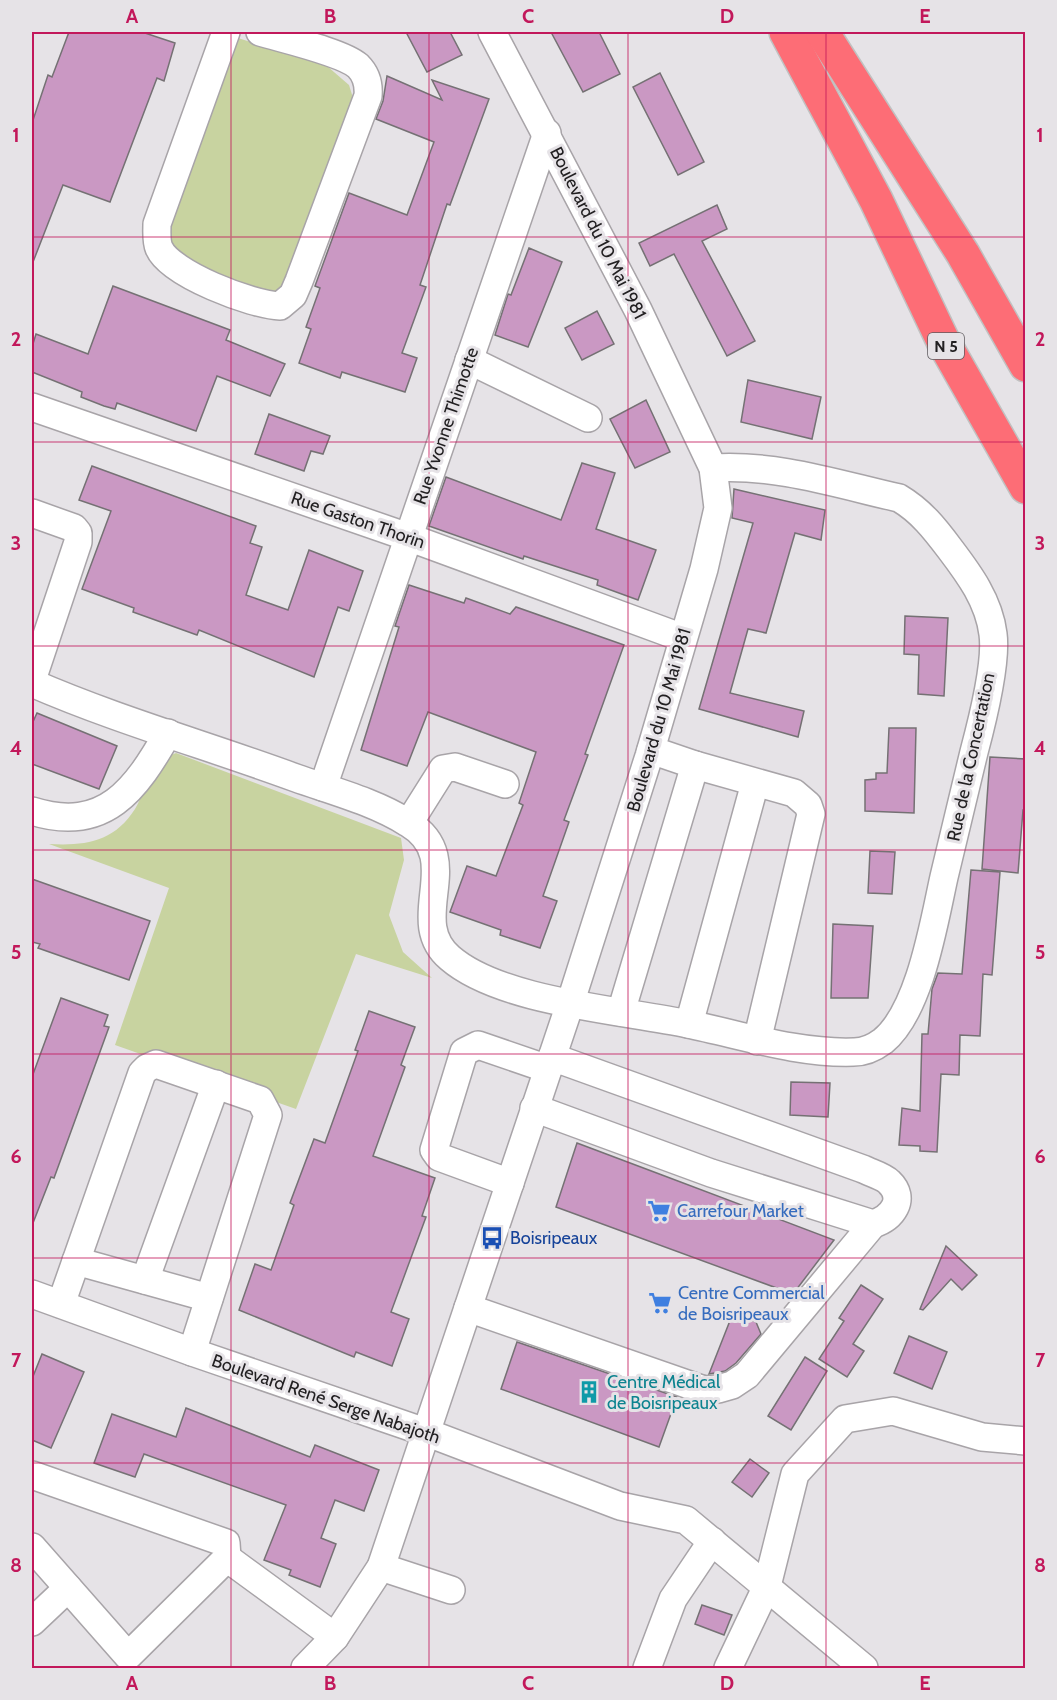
<svg xmlns="http://www.w3.org/2000/svg" width="1057" height="1700" viewBox="0 0 1057 1700" font-family="Cabin,sans-serif">
	<style>
		.green { fill: #c8d3a0 }
		.building { fill: #ca98c3; stroke: #757174; stroke-width: 1.5 }
		.lines { fill: none; stroke-linecap: round; stroke-linejoin: round }
		.minor-casing { stroke: #a8a4a8; stroke-width: 30 }
		.highway-casing { stroke: #c1c1c1; stroke-width: 36 }
		.minor { stroke: #fff; stroke-width: 27 }
		.highway { stroke: #fd6d76; stroke-width: 33 }
		.grid { fill: none; stroke: #c2185b; stroke-width: 1.5; stroke-opacity: 0.55 }
		.labels { text-anchor: middle; stroke-width: 6; stroke-linejoin: round; paint-order: stroke }
		.shield { fill: #e6e3e7; stroke: #5d5a5d; stroke-width: 1.5 }
		.shield-label { font-size: 16px; font-weight: bold; fill: #222022 }
		.street-label { font-size: 18px; fill: #222022; stroke: #e6e3e7 }
		.shop-label { font-size: 18px; fill: #366cbe; stroke: #e6e3e7; text-anchor: start }
		.transit-label { font-size: 18px; fill: #164399; stroke: #e6e3e7; text-anchor: start }
		.culture-label { font-size: 18px; fill: #0d838f; stroke: #e6e3e7; text-anchor: start }
		.neatline { fill: none; stroke: #c2185b; stroke-width: 2 }
		.grid-label { font-size: 20px; text-anchor: middle; font-weight: bold; fill: #c2185b }
	</style>
	<rect width="100%" height="100%" fill="#e6e3e7"/>
	<g class="green">
		<polygon points="238,38 327,66 349,85 355,104 290,282 280,291 268,295 182,262 162,232"/>
		<path d="M176,753l225,85 3,22 -15,55 14,37 29,26 -76,-24 -60,155 -181,-64 54,-157 -120,-44c36,2 65,-2 86,-35 8,-13 11,-31 16,-45z"/>
	</g>
	<g class="building">
		<polygon points="69,32 142,32 175,43 164,81 157,78 110,202 63,185 33,262 32,123 48,75 52,77"/>
		<polygon points="406,32 450,32 462,55 427,72"/>
		<polygon points="551,32 599,32 620,74 583,92"/>
		<polygon points="660,73 704,162 678,175 633,87"/>
		<polygon points="387,76 442,100 432,80 489,99 450,205 447,204 420,285 426,287 402,353 417,358 405,392 342,372 340,378 299,363 311,329 306,327 320,288 315,286 349,193 407,215 434,142 376,119 383,101"/>
		<polygon points="717,205 727,229 702,241 755,341 727,356 674,254 650,266 639,243"/>
		<polygon points="529,248 562,262 528,347 495,335 508,294 511,295"/>
		<polygon points="113,286 230,330 226,340 285,364 270,396 217,376 196,431 117,403 115,409 104,406 81,397 82,392 32,372 32,347 36,334 88,354"/>
		<polygon points="597,311 614,344 582,360 565,328"/>
		<polygon points="748,380 821,397 812,439 741,422"/>
		<polygon points="646,400 670,452 635,468 610,419"/>
		<polygon points="269,414 330,436 323,454 311,451 304,471 255,454"/>
		<polygon points="582,463 615,473 596,529 656,550 638,600 597,585 598,580 524,556 523,559 429,526 446,477 561,520"/>
		<polygon points="92,466 256,526 250,543 262,547 246,595 288,610 309,550 363,571 349,611 338,607 314,677 199,630 197,635 133,612 134,608 82,589 111,511 79,500"/>
		<polygon points="734,489 825,510 821,540 795,533 766,633 748,629 730,693 804,711 798,737 699,709 753,523 732,518"/>
		<polygon points="409,585 464,603 466,598 510,614 516,607 624,645 585,754 588,755 564,820 569,822 543,896 557,901 540,948 500,935 501,930 450,912 467,866 496,876 523,805 519,803 536,752 428,712 407,766 361,750 399,627 395,626"/>
		<polygon points="905,616 948,618 944,696 918,694 919,655 904,654"/>
		<polygon points="37,713 117,746 99,789 32,764 32,724"/>
		<polygon points="889,728 916,728 914,813 865,811 865,780 876,779 876,773 887,773"/>
		<polygon points="990,757 1026,759 1026,810 1023,810 1018,873 982,869"/>
		<polygon points="870,851 895,852 892,894 868,893"/>
		<polygon points="971,870 1000,872 992,975 983,974 980,1036 960,1035 959,1075 941,1074 937,1152 920,1151 920,1146 899,1145 902,1108 920,1111 922,1034 928,1034 932,989 938,973 962,974"/>
		<polygon points="32,879 150,921 129,980 38,948 40,944 32,942"/>
		<polygon points="833,924 873,926 868,998 831,998"/>
		<polygon points="61,998 108,1015 104,1026 109,1027 54,1178 51,1177 33,1223 32,1077"/>
		<polygon points="369,1011 415,1027 401,1065 405,1067 373,1156 435,1178 422,1216 426,1217 391,1312 409,1319 392,1366 356,1352 354,1357 239,1310 255,1264 271,1270 294,1205 290,1203 314,1139 325,1143 358,1051 355,1050"/>
		<polygon points="791,1082 830,1083 828,1117 790,1115"/>
		<polygon points="577,1143 662,1175 834,1240 793,1294 556,1207"/>
		<polygon points="946,1246 977,1275 962,1290 951,1279 923,1310 920,1309"/>
		<polygon points="861,1285 883,1299 853,1344 864,1351 847,1377 819,1359 844,1321 839,1318"/>
		<polygon points="733,1313 756,1322 761,1334 736,1363 725,1371 709,1374"/>
		<polygon points="909,1336 947,1352 932,1389 894,1373"/>
		<polygon points="517,1342 677,1397 659,1447 501,1389"/>
		<polygon points="42,1354 84,1372 51,1448 32,1440 32,1379"/>
		<polygon points="805,1357 827,1371 791,1430 768,1416"/>
		<polygon points="186,1408 310,1457 315,1445 379,1470 364,1511 335,1500 321,1538 336,1544 320,1587 289,1575 291,1570 264,1560 286,1505 144,1454 135,1477 94,1463 112,1414 176,1437"/>
		<polygon points="750,1459 769,1473 752,1497 732,1482"/>
		<polygon points="702,1605 732,1615 724,1635 695,1624"/>
	</g>
	<g class="lines">
		<g class="minor-casing">
			<g id="minor">
				<path d="M226,32l-69,192c0,7 -1,17 2,24 11,26 93,57 121,58l13,-11 6,-14 69,-185c1,-11 -1,-21 -10,-30 -16,-14 -75,-27 -98,-34"/>
				<polyline points="469,360 588,418"/>
				<polyline points="32,407 408,537 683,638"/>
				<polyline points="32,513 74,528 78,533 78,542 32,680"/>
				<path d="M32,683c85,37 177,63 264,95 37,13 79,24 112,45 60,36 -4,96 42,135 51,44 172,52 238,66 54,11 110,30 166,28 10,0 21,-5 29,-11 37,-30 51,-119 61,-164 10,-41 20,-83 30,-125 8,-30 23,-89 19,-118 -4,-33 -24,-60 -43,-85 -15,-20 -29,-38 -51,-51 -62,-14 -122,-34 -186,-30"/>
				<polyline points="651,750 695,765"/>
				<polyline points="323,787 547,133"/>
				<path d="M32,811c73,23 104,-22 136,-78"/>
				<polyline points="409,823 443,769 455,767 505,784"/>
				<polyline points="621,1012 695,765 794,793 808,805 811,814 757,1041"/>
				<polyline points="689,1024 755,783"/>
				<path d="M534,1108l177,65 162,51c19,-6 34,-25 16,-42 -6,-6 -18,-9 -26,-13l-311,-112"/>
				<polyline points="510,1183 439,1157 434,1150 464,1052 478,1045 548,1069"/>
				<polyline points="76,1261 209,1298"/>
				<polyline points="145,1280 216,1084"/>
				<polyline points="32,1294 192,1352 428,1433 620,1506 686,1520 864,1668"/>
				<polyline points="61,1304 142,1073 147,1068 156,1064 260,1100 268,1115 192,1352"/>
				<polyline points="468,1308 704,1390 718,1389 732,1385 747,1375 873,1224"/>
				<polyline points="32,1475 226,1543 227,1558 128,1656 32,1547"/>
				<polyline points="227,1558 335,1637"/>
				<polyline points="381,1567 451,1590"/>
				<polyline points="32,1622 68,1588"/>
				<polyline points="305,1668 335,1637 381,1567 570,1004 649,756 704,569 718,508 713,468 638,310 492,32"/>
				<polyline points="647,1668 673,1599 712,1541"/>
				<polyline points="728,1668 767,1586 795,1474 845,1419 893,1411 982,1437 1026,1441"/>
			</g>
		</g>
		<g class="highway-casing">
			<g id="highway">
				<polyline points="786,32 876,200 944,343 1026,487"/>
				<polyline points="822,32 963,254 1026,365"/>
			</g>
		</g>
		<use href="#minor" class="minor"/>
		<use href="#highway" class="highway"/>
	</g>
	<path class="grid" d="M231,32v1636M429,32v1636M628,32v1636M826,32v1636M32,237h994M32,442h994M32,646h994M32,850h994M32,1054h994M32,1258h994M32,1463h994"/>
	<defs>
		<g id="supermarket-bare" transform="scale(1.8)"><path d="M-6-5.5h2.5l.6 2H6L4.5 2H-2.5L-4.4-4H-6ZM-1.5 3.2a1.3 1.3 0 1 0 .1 0ZM3 3.2a1.3 1.3 0 1 0 .1 0Z" fill="#3f7fe0" stroke="#e6e3e7" stroke-width="2.5" paint-order="stroke"/></g>
		<g id="bus-bare" transform="scale(1.8)"><path d="M-5-6H5V4H4V6H2V4H-2V6H-4V4H-5ZM-3.5-4V0h7V-4ZM-3.5 1.2v1.5H-2V1.2ZM2 1.2v1.5H3.5V1.2Z" fill="#1a4fb4" stroke="#e6e3e7" stroke-width="2.5" paint-order="stroke"/></g>
		<g id="building-bare" transform="scale(1.8)"><path d="M-4-6H4V6H1V3H-1V6H-4ZM-2.5-4.3h1.7v1.8h-1.7ZM.8-4.3h1.7v1.8H.8ZM-2.5-1h1.7V.8h-1.7ZM.8-1h1.7V.8H.8Z" fill="#0f9aa8" stroke="#e6e3e7" stroke-width="2.5" paint-order="stroke"/></g>
	</defs>
	<g fill-rule="evenodd">
		<use href="#supermarket-bare" x="659" y="1211"/>
		<use href="#bus-bare" x="492" y="1238"/>
		<use href="#supermarket-bare" x="660" y="1303"/>
		<use href="#building-bare" x="589" y="1392"/>
	</g>
	<g class="labels">
		<rect class="shield" x="928" y="333" width="36" height="26" rx="4.5"/>
		<g class="shield-label">
			<text x="946" y="352">N 5</text>
		</g>
		<g class="street-label">
			<text transform="translate(598 233) rotate(63)" y="6">Boulevard du 10 Mai 1981</text>
			<text transform="translate(446 426) rotate(-71)" y="6">Rue Yvonne Thimotte</text>
			<text transform="translate(358 520) rotate(19)" y="6">Rue Gaston Thorin</text>
			<text transform="translate(659 720) rotate(-74)" y="6">Boulevard du 10 Mai 1981</text>
			<text transform="translate(971 757) rotate(-78)" y="6">Rue de la Concertation</text>
			<text transform="translate(326 1399) rotate(19)" y="6">Boulevard René Serge Nabajoth</text>
		</g>
		<g class="shop-label">
			<text x="677" y="1217">Carrefour Market</text>
			<text x="678" y="1299">Centre Commercial<tspan x="678" dy="21">de Boisripeaux</tspan></text>
		</g>
		<g class="transit-label">
			<text x="510" y="1244">Boisripeaux</text>
		</g>
		<g class="culture-label">
			<text x="607" y="1388">Centre Médical<tspan x="607" dy="21">de Boisripeaux</tspan></text>
		</g>
	</g>
	<rect width="1057" height="1700" fill="none" stroke="#e6e3e7" stroke-width="66"/>
	<rect x="33" y="33" width="991" height="1634" class="neatline"/>
	<g class="grid-label">
		<text x="132" y="23">A</text>
		<text x="330" y="23">B</text>
		<text x="528" y="23">C</text>
		<text x="727" y="23">D</text>
		<text x="925" y="23">E</text>
		<text x="16" y="142">1</text>
		<text x="1040" y="142">1</text>
		<text x="16" y="346">2</text>
		<text x="1040" y="346">2</text>
		<text x="16" y="550">3</text>
		<text x="1040" y="550">3</text>
		<text x="16" y="755">4</text>
		<text x="1040" y="755">4</text>
		<text x="16" y="959">5</text>
		<text x="1040" y="959">5</text>
		<text x="16" y="1163">6</text>
		<text x="1040" y="1163">6</text>
		<text x="16" y="1367">7</text>
		<text x="1040" y="1367">7</text>
		<text x="16" y="1572">8</text>
		<text x="1040" y="1572">8</text>
		<text x="132" y="1690">A</text>
		<text x="330" y="1690">B</text>
		<text x="528" y="1690">C</text>
		<text x="727" y="1690">D</text>
		<text x="925" y="1690">E</text>
	</g>
</svg>
